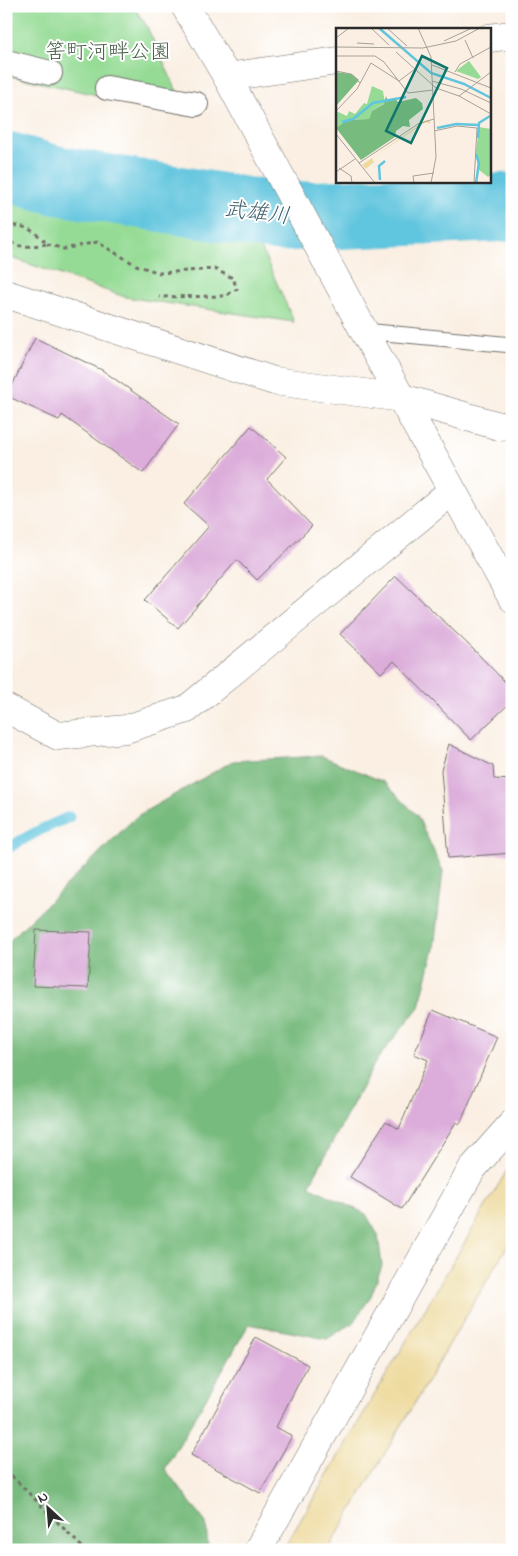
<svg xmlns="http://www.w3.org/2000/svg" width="518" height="1556" viewBox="0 0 518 1556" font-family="'Indie Flower','Klee One',sans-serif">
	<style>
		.green { fill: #95db95; stroke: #608360 }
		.forest { fill: #78bb7e; stroke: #527354 }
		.sand { fill: #eeda9e; stroke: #8c8264 }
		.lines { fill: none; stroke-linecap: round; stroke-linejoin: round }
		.stream { stroke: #60c5de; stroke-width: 11 }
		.river { stroke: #60c5de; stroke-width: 69 }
		.building { fill: #dcadda }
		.service-casing { stroke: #73706b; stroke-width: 17 }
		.pedestrian-casing { stroke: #73706b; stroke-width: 26 }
		.minor-casing { stroke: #73706b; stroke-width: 29 }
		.tertiary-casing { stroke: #73706b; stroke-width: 29 }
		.path { stroke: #73706b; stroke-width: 3; stroke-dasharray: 4 4; stroke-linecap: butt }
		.service { stroke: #fff; stroke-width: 15 }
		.pedestrian { stroke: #fff; stroke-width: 24 }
		.minor { stroke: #fff; stroke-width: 28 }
		.tertiary { stroke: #fff; stroke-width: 28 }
		.labels { text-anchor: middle; stroke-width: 4; stroke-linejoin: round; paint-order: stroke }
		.park-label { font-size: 21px; fill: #4b604b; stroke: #fff }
		.water-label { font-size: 22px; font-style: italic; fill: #3e616a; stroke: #fff }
		.inset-river { fill: none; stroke: #60c5de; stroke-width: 2.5 }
		.inset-road { fill: none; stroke: #a7a199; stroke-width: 1 }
		.view { fill: #0f766e; fill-opacity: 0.15; stroke: #0f766e; stroke-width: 2.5 }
		.inset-edge { fill: none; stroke: #2b2b2b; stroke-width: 2.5 }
	</style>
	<rect width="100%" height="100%" fill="#fff"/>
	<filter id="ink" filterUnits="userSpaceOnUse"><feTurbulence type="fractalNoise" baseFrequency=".02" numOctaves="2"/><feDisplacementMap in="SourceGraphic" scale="10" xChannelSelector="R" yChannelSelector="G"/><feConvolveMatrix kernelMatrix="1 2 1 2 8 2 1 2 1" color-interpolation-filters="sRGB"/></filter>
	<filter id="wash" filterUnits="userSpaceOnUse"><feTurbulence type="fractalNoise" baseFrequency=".0096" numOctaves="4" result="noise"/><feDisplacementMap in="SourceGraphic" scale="20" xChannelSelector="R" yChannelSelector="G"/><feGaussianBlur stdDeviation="1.12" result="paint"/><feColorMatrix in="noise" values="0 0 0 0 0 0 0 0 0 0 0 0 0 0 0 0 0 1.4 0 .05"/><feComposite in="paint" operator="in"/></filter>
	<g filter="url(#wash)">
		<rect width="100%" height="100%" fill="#faefe2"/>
		<g class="green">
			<polygon points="6,6 133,6 146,25 188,115 6,75"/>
			<polygon points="6,192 37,200 233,243 259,243 294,322 125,297 6,256"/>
		</g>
		<polygon class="forest" points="322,756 384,782 417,815 443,871 434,949 419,1007 376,1061 309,1186 366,1214 378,1235 382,1266 371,1296 354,1322 327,1339 249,1324 165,1469 206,1523 208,1550 6,1550 6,944 137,816 233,761"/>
		<polygon class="sand" points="512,1162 512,1238 328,1550 283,1550"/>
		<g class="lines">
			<polyline class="stream" points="6,849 40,830 69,817"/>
			<polyline class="river" points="6,166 55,180 280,217 512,207"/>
		</g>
		<g id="blocks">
			<g class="building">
				<polygon points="35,338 102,370 179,424 143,473 62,415 59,420 7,396"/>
				<polygon points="251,426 286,457 267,479 312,526 257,580 237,560 178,628 145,600 209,526 184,504"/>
				<polygon points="396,576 473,649 512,689 512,701 471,740 394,661 381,673 340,634"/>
				<polygon points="449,744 493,766 494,779 512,780 512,853 448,858 441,770"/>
				<polygon points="36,930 91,932 88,988 33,986"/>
				<polygon points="433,1010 497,1037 460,1124 456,1122 402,1209 350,1177 386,1121 399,1129 428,1060 414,1054"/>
				<polygon points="256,1337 308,1365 276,1427 292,1436 260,1493 191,1455"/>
			</g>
		</g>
	</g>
	<g filter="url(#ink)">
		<use href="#blocks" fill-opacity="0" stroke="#73706b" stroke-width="1"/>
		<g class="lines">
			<g class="service-casing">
				<polyline id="service" points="364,331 512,345"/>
			</g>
			<g class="pedestrian-casing">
				<g id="pedestrian">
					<polyline points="6,62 50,73"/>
					<polyline points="107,88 196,104"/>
				</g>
			</g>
			<g class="minor-casing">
				<g id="minor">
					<polyline points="489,38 512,35"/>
					<polyline points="227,77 337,61"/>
					<polyline points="6,708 58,736 126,729 187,709 452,491"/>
					<polyline points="472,1169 512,1124"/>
				</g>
			</g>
			<g class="tertiary-casing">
				<g id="tertiary">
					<polyline points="185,6 227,77 364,331 512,598"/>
					<polyline points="6,294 274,381 402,398 499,426 512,425"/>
					<polyline points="258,1550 472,1169"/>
				</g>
			</g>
			<g class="path">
				<path d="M6,227c16,-5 31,5 41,17 -15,2 -30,6 -41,-6"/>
				<polyline points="47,244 64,249 97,242 136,265 160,273 214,269 233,278 237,289 225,296 159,297"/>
				<polyline points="6,1470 85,1550"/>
			</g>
			<use href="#service" class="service"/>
			<use href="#pedestrian" class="pedestrian"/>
			<use href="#minor" class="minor"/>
			<use href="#tertiary" class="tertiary"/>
		</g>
	</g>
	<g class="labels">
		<g class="park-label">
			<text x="108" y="58">筈町河畔公園</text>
		</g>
		<g class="water-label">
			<text transform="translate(257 211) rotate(7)" y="8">武雄川</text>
		</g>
	</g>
	<g transform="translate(336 28)">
		<rect width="155" height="155" fill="#faefe2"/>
		<path d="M133,33l12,16 -3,2 -22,-8zM36,58l11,5 2,12 -13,8 -3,8 -22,1 -11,8v-17l11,5 2,-5 6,3 9,-11 3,1zM143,99l12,2v46l-3,2 -10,-8 -2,-18z" fill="#95db95"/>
		<path d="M0,44l16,2 7,6 -23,26v5zM50,68l2,5 8,-2 2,3 18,-4 6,5 1,6 -14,11 1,7 -7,-1 -7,5 -1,6 -34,23 -25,-32 11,-8 22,-1 3,-8 12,-7z" fill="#78bb7e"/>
		<path d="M90,92h4v4l-4,-2 -54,36 2,4 -8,7 -4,-4z" fill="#eeda9e"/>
		<path class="inset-river" d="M43,0l52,45 33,11 27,14M6,94l11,-3 20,-16 33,-6M101,100l19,-4 22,1M142,110l1,-15 11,-7M44,152l-1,-14 6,-5M140,155l3,-20 -3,-9"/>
		<path class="inset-road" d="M35,0l18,17M51,0l20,18M82,0l13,29 5,100 -5,26M0,10l13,-10M129,12l8,18M108,13l28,-13M21,15l17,1M0,19l87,1 33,-7 24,-13M60,24l40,36 23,8 32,18M0,28h39l9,6 24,31 25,-3M96,37l59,23M0,43l15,3 9,9M119,44l5,-8 31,-17M63,53l16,-12M96,53l29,8 30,14M123,68l32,-24M0,83l21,-22 14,-26 28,18M98,103l23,-5 20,2 -3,55M0,106l39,49M23,135l59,-39 16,-5M3,140l12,8 1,7M0,144l19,-13M78,155l-1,-7 21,-3"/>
		<path class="view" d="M86,28l25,12 -36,75 -25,-12z"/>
		<rect width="155" height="155" class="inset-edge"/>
	</g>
	<rect width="518" height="1556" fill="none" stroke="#fff" stroke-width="25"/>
	<g transform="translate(48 1508) rotate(334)" stroke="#ffffff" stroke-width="4" paint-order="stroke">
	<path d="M0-4L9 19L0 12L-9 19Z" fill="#2b2b2b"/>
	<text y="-8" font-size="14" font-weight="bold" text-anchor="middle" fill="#2b2b2b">N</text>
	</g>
</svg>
